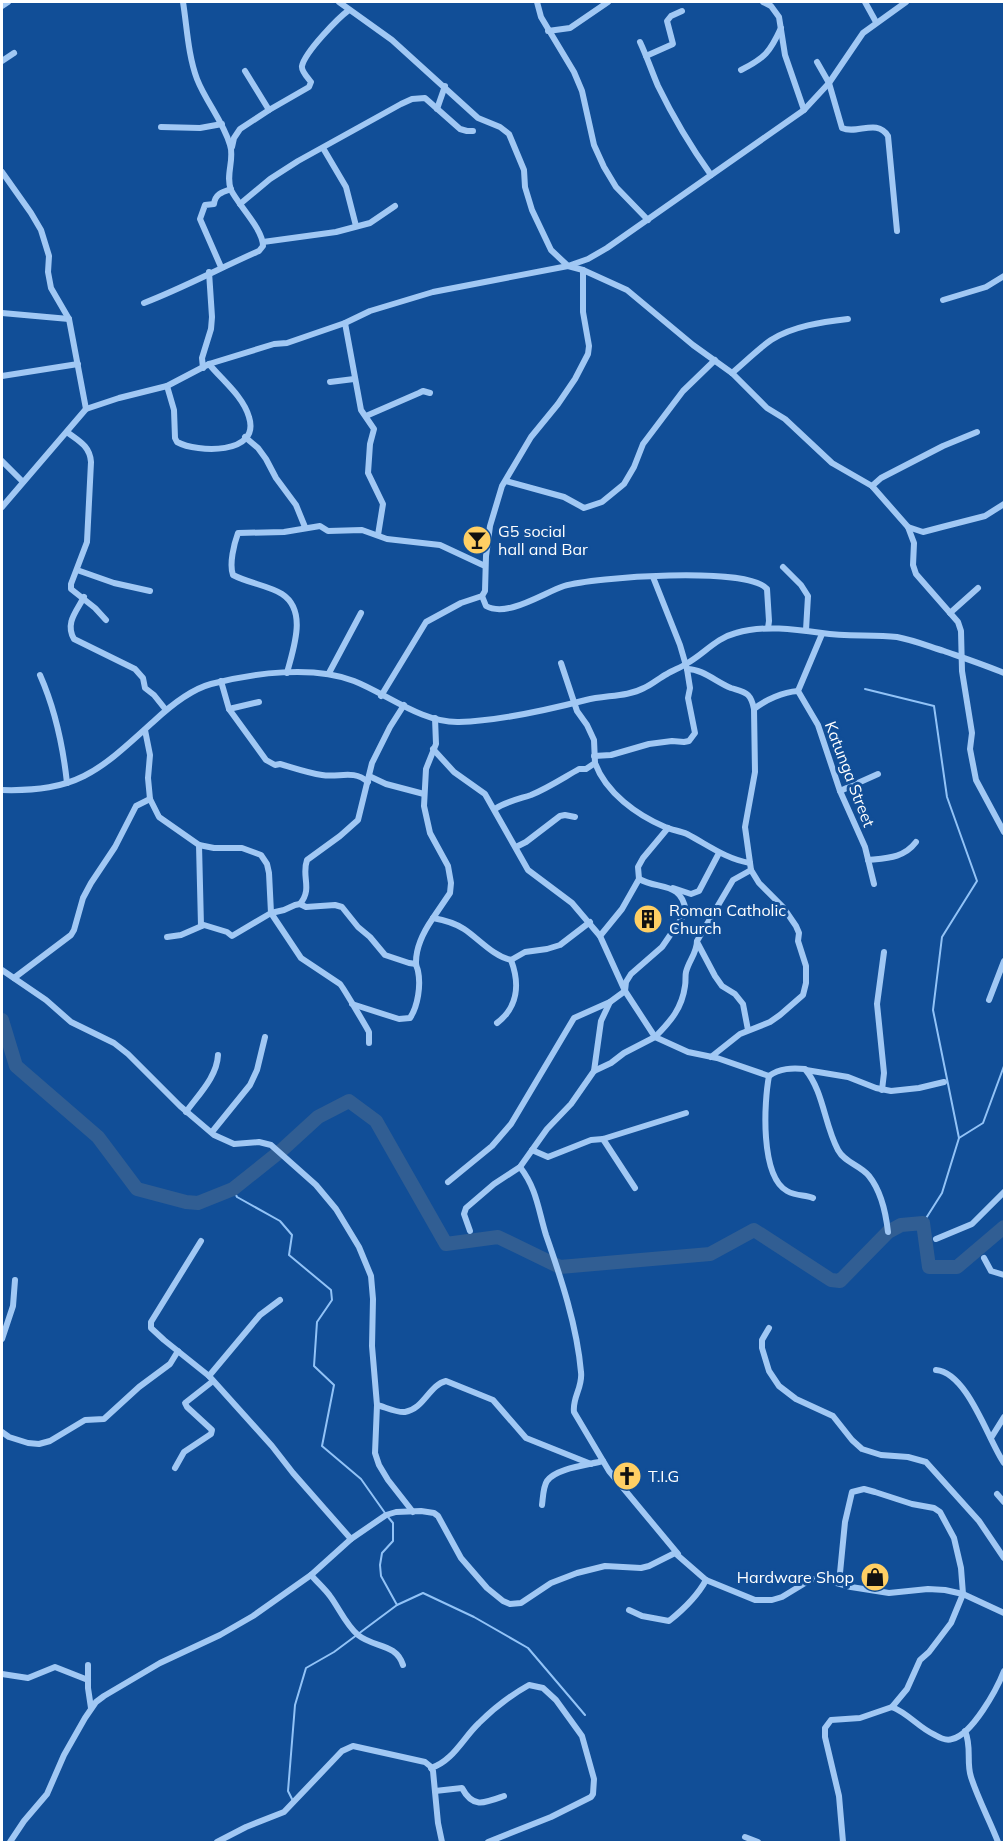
<svg xmlns="http://www.w3.org/2000/svg" width="1006" height="1844" viewBox="0 0 1006 1844" font-family="Mulish,sans-serif">
	<style>
		.lines { fill: none; stroke-linecap: round; stroke-linejoin: round }
		.stream { stroke: #92c3f7; stroke-width: 2 }
		.river { stroke: #315e93; stroke-width: 14 }
		.minor { stroke: #a1c8f4; stroke-width: 6 }
		.labels { text-anchor: middle; stroke-width: 6; stroke-linejoin: round; paint-order: stroke }
		.poi-label { font-size: 16px; fill: #fff; stroke: #114e97; text-anchor: start }
		.street-label { font-size: 16px; fill: #fff; stroke: #114e97 }
	</style>
	<rect width="100%" height="100%" fill="#114e97"/>
	<g class="lines">
		<g class="stream">
			<polyline points="865,689 934,706 947,797 977,881 942,937 933,1010 959,1138 942,1193 923,1223"/>
			<polyline points="959,1138 983,1123 1004,1066"/>
			<polyline points="233,1189 237,1197 280,1221 292,1235 289,1255 331,1290 332,1300 317,1322 314,1366 334,1385 322,1446 361,1479 385,1513"/>
			<polyline points="388,1517 393,1523 393,1541 382,1553 380,1565 381,1576 397,1605"/>
			<polyline points="293,1801 288,1791 295,1705 306,1668 334,1652 397,1605 423,1593 474,1617 528,1648 585,1715"/>
		</g>
		<polyline class="river" points="2,1020 16,1066 98,1137 137,1189 186,1202 198,1203 233,1189 283,1149 318,1117 349,1101 376,1121 446,1244 498,1237 560,1267 710,1254 754,1230 831,1280 840,1281 888,1232 901,1225 923,1223 929,1267 957,1267 1004,1227"/>
		<g class="minor">
			<polyline points="339,2 392,40 478,118 500,127 509,134 524,170 525,187 532,210 551,250 568,266 583,270 627,290 693,345 732,373 767,408 785,419 832,463 872,486 908,527 914,543 913,565 916,574 958,622 961,631 962,671 972,733 970,749 976,780 1004,832"/>
			<polyline points="537,2 541,17 574,72 582,91 594,145 604,167 616,187 648,220"/>
			<polyline points="763,2 771,6 779,17 785,55 804,110"/>
			<polyline points="865,2 876,22"/>
			<polyline points="2,6 8,2"/>
			<polyline points="548,31 570,28 608,2"/>
			<path d="M640,42c7,15 12,30 18,44 15,31 33,61 53,89"/>
			<polyline points="646,56 673,44 667,21 671,16 682,11"/>
			<polyline points="2,61 14,53"/>
			<path d="M817,62l12,21 13,45c15,7 35,-10 46,8l9,95"/>
			<path d="M741,70c24,-12 29,-18 40,-42"/>
			<polyline points="245,71 269,110"/>
			<polyline points="437,109 445,86"/>
			<polyline points="161,127 200,128 222,124"/>
			<path d="M232,147l2,-9 6,-9 29,-19 40,-23 2,-5c-3,-4 -10,-11 -9,-16 3,-14 36,-48 47,-56"/>
			<polyline points="323,148 346,187 356,226"/>
			<polyline points="2,172 31,213 41,230 49,256 48,272 51,288 69,319 86,409"/>
			<polyline points="240,204 270,179 298,161 401,104 412,99 425,98 460,129 467,131 473,131"/>
			<polyline points="263,242 336,232 370,223 395,206"/>
			<path d="M221,267l-21,-48 5,-14 9,-1c1,-10 8,-12 17,-15"/>
			<polyline points="943,300 986,287 1004,276"/>
			<path d="M144,303c39,-15 76,-35 115,-52l4,-5c0,-17 -24,-40 -32,-56 -6,-15 4,-31 -1,-45 -7,-24 -24,-43 -33,-66 -9,-24 -10,-52 -14,-77"/>
			<polyline points="2,313 69,319"/>
			<polyline points="345,323 361,410 374,429 370,444 368,473 383,504 378,535"/>
			<polyline points="203,368 202,358 211,329 212,317 209,272"/>
			<path d="M732,373c12,-10 26,-24 39,-33 22,-14 51,-18 77,-21"/>
			<polyline points="2,376 78,364"/>
			<polyline points="330,382 354,379"/>
			<path d="M167,386l7,24 1,28 2,4c20,11 84,13 72,-25 -6,-21 -27,-37 -40,-53"/>
			<polyline points="366,416 419,393 423,391 430,393"/>
			<path d="M67,432c12,9 23,14 24,30l-4,80 -16,42v5l24,19 11,12"/>
			<polyline points="245,437 258,448 266,459 276,478 296,505 305,527"/>
			<polyline points="2,461 23,482"/>
			<polyline points="506,481 564,497 584,508 602,502 624,484 634,467 643,444 683,391 715,360"/>
			<polyline points="872,486 881,478 943,446 977,432"/>
			<polyline points="2,507 86,409 119,398 167,386 209,364 274,344 287,343 345,323 370,311 433,292 568,266 588,259 607,248 804,110 829,83 863,33 906,2"/>
			<polyline points="908,527 923,532 942,527 985,516 1004,504"/>
			<polyline points="783,567 801,585 808,596 806,630"/>
			<polyline points="77,570 114,583 150,591"/>
			<path d="M482,596l4,10c21,12 57,-13 78,-20 29,-9 184,-20 203,3l2,32 -1,7"/>
			<path d="M84,597c-8,15 -19,26 -10,42l61,30 8,9 2,10 9,7 12,15"/>
			<polyline points="950,613 978,588"/>
			<polyline points="822,634 798,691 818,725 840,791 865,847 874,884"/>
			<path d="M687,669c16,0 29,13 44,19 6,2 13,3 17,7 4,4 5,9 6,14 11,-9 29,-17 44,-18"/>
			<path d="M287,673c6,-24 21,-62 -5,-79 -12,-8 -34,-11 -49,-19 -4,-11 1,-31 5,-42l46,-1 36,-6 8,5 34,-1 25,9 53,6 45,21"/>
			<polyline points="329,673 361,613"/>
			<path d="M40,675c15,34 23,71 27,108"/>
			<path d="M221,681l8,28 37,51 9,5 5,-1c14,4 28,9 42,11 17,3 31,-6 46,7"/>
			<polyline points="381,696 426,622 461,603 482,596 485,591 486,556 490,526 502,486 531,437 558,404 575,379 588,354 589,346 583,312 583,270"/>
			<polyline points="229,709 259,702"/>
			<path d="M145,730l5,25 -2,23 2,21 9,18 40,28 15,3h28l19,7 6,9 2,9 2,40 30,45 39,26c3,3 28,46 29,48 0,2 0,9 0,11"/>
			<polyline points="433,749 454,772 485,794 528,870 572,903 600,936 625,991 655,1037 624,1053 611,1063 594,1071 571,1104 547,1129 520,1167 494,1184 466,1208 464,1214 470,1231"/>
			<polyline points="594,756 611,755 649,744 672,741 684,742 689,741 695,733 688,698 690,688 687,669 680,645 653,577"/>
			<path d="M595,763c11,30 42,52 70,64 7,3 15,4 22,7 21,11 39,25 63,29"/>
			<polyline points="369,776 386,784 424,794"/>
			<path d="M2,790c76,2 97,-19 151,-68 16,-15 36,-32 58,-38 42,-11 102,-19 143,-3 33,13 68,42 105,41 41,-1 88,-12 127,-22 19,-5 41,-3 58,-12 9,-4 15,-10 23,-14 6,-4 13,-6 19,-10 18,-10 30,-26 50,-31 28,-8 58,-4 86,0 25,4 51,1 75,4 16,3 31,9 47,14 20,7 41,14 60,22"/>
			<polyline points="840,791 878,774"/>
			<path d="M495,809c10,-7 24,-10 36,-14 17,-7 32,-17 48,-26h7l9,-6 -1,-23 -7,-15 -10,-14 -16,-48"/>
			<polyline points="199,845 201,926"/>
			<polyline points="516,847 526,842 560,816 565,815 575,817"/>
			<path d="M868,860c19,-2 36,-2 48,-18"/>
			<path d="M751,870l-18,10 -36,61c0,12 -8,19 -11,31 -1,4 0,9 -1,14 -3,22 -14,35 -30,51l33,15 29,6 52,18c-5,26 -9,100 18,115 11,6 18,3 26,7"/>
			<polyline points="673,888 691,894 699,891 719,853"/>
			<path d="M300,904c13,-16 1,-27 7,-44l33,-24 18,-16 14,-57 18,-36 14,-22"/>
			<polyline points="433,918 450,893 451,883 448,866 430,833 424,806 426,769 436,744 435,718"/>
			<polyline points="600,936 622,909 639,879 638,867 643,858 668,828"/>
			<polyline points="167,937 181,935 204,925 227,932 232,936 271,913 284,910 295,905 300,904 306,907 335,905 342,907 358,927 370,937 385,955 409,963 416,964"/>
			<polyline points="697,942 715,976 722,986 735,994 743,1004 748,1030"/>
			<polyline points="2,970 46,1000 71,1022 114,1043 128,1054 180,1106 214,1135 234,1144 259,1142 271,1145 316,1185 336,1209 359,1247 371,1276 373,1299 372,1346 377,1405 375,1453 379,1465 388,1480 413,1512"/>
			<polyline points="14,978 71,935 74,930 83,898 91,883 115,847 136,806 150,799"/>
			<polyline points="989,1000 1004,961"/>
			<path d="M352,1004l47,15 11,-1c8,-12 11,-33 8,-47 -1,-5 -2,-3 -2,-9 0,-15 8,-31 17,-44 11,2 22,5 31,11 15,10 29,27 47,31l14,-8 22,-3 13,-4 30,-23"/>
			<path d="M497,1023c21,-16 23,-39 14,-63"/>
			<polyline points="711,1057 740,1034 770,1022 780,1015 803,995 806,983 806,966 798,941 799,933 796,926 783,907 759,883 751,870 745,827 755,772 754,709"/>
			<polyline points="806,1070 848,1077 876,1088 891,1091 919,1088 944,1082"/>
			<polyline points="594,1071 601,1021 610,1002"/>
			<path d="M769,1076c11,-8 23,-8 36,-7 19,23 19,55 33,81 7,13 22,15 31,26 12,15 17,38 19,56"/>
			<polyline points="882,1090 884,1073 877,1004 884,952"/>
			<path d="M186,1112c12,-17 31,-35 32,-57"/>
			<polyline points="212,1132 250,1085 257,1070 265,1037"/>
			<polyline points="603,1139 635,1188"/>
			<polyline points="532,1150 548,1157 591,1140 603,1139 686,1113"/>
			<path d="M520,1167c17,22 18,42 26,68 15,43 31,91 35,137 2,15 -9,26 -7,40l35,59 69,83"/>
			<path d="M448,1182l44,-36 19,-22 63,-106 36,-16 15,-11 1,-9 5,-8 31,-27 24,-35c-4,-31 -27,-22 -47,-33"/>
			<polyline points="936,1239 972,1224 1004,1192"/>
			<polyline points="201,1241 151,1322 151,1328 164,1340 209,1376 272,1446 293,1473 351,1539"/>
			<polyline points="984,1258 991,1271 1004,1275"/>
			<polyline points="769,1328 762,1340 762,1348 769,1371 779,1386 796,1399 833,1416 852,1440 862,1449 881,1455 908,1457 926,1462 979,1521 1004,1558"/>
			<polyline points="2,1339 13,1306 15,1280"/>
			<path d="M936,1370c32,3 52,70 68,93"/>
			<polyline points="209,1376 260,1315 280,1300"/>
			<path d="M377,1405c8,2 20,8 28,7 19,-3 24,-27 41,-31l47,19 33,38 65,26"/>
			<polyline points="2,1432 9,1437 28,1443 39,1444 50,1441 85,1420 104,1419 139,1387 170,1364 178,1351"/>
			<polyline points="991,1438 1004,1417"/>
			<polyline points="175,1468 184,1452 211,1434 212,1430 187,1407 185,1403 213,1381"/>
			<polyline points="997,1494 1004,1502"/>
			<path d="M542,1505c1,-7 1,-18 5,-24 9,-13 41,-16 56,-20"/>
			<path d="M311,1575c6,7 14,14 19,21 9,12 16,29 28,39 16,13 38,8 45,30"/>
			<polyline points="839,1583 845,1522 852,1492 864,1489 875,1492 912,1504 934,1508 940,1512 954,1538 961,1568 963,1594 951,1623 929,1652 920,1660 907,1689 892,1707"/>
			<path d="M629,1610l13,6 27,5c15,-12 28,-24 37,-41"/>
			<polyline points="88,1665 88,1688 91,1708"/>
			<polyline points="2,1674 28,1678 55,1667 88,1680"/>
			<path d="M965,1731c7,16 1,31 6,46 7,22 19,44 27,65"/>
			<path d="M431,1768c22,-7 32,-30 48,-45 15,-15 32,-28 50,-38l14,3 13,12 26,36 12,43 -1,15 -2,3 -40,20 -63,25"/>
			<path d="M435,1791l27,-3c11,21 23,15 42,8"/>
			<polyline points="745,1837 758,1842"/>
			<polyline points="10,1842 24,1821 47,1794 64,1755 85,1718 96,1702 104,1696 160,1663 220,1635 253,1616 311,1575 351,1539 386,1515 396,1512 421,1511 434,1513 438,1516 461,1558 487,1588 503,1601 510,1604 521,1603 551,1583 577,1573 605,1566 641,1568 649,1566 675,1553 706,1580 755,1600 772,1600 782,1597 810,1580 819,1578 851,1587 889,1593 928,1589 945,1590 963,1594 1004,1613"/>
			<polyline points="217,1842 246,1827 284,1812 342,1751 353,1746 425,1762 430,1766 433,1771 438,1823 442,1842"/>
			<path d="M843,1842l-4,-46 -14,-59v-9l6,-8 29,-2 32,-11c16,6 27,21 43,28 5,3 12,6 17,4 20,-4 45,-50 52,-68"/>
		</g>
	</g>
	<defs>
		<g id="bar-disc" transform="scale(1.5)"><circle r="9.5" fill="#ffcf64" stroke="#114e97"/><path d="M-6-5H6L.8 .8V4.5H3.5V6h-7V4.5H-.8V.8Z" fill="#111"/></g>
		<g id="building-disc" transform="scale(1.5)"><circle r="9.5" fill="#ffcf64" stroke="#114e97"/><path d="M-4-6H4V6H1V3H-1V6H-4ZM-2.5-4.3h1.7v1.8h-1.7ZM.8-4.3h1.7v1.8H.8ZM-2.5-1h1.7V.8h-1.7ZM.8-1h1.7V.8H.8Z" fill="#111"/></g>
		<g id="church-disc" transform="scale(1.5)"><circle r="9.5" fill="#ffcf64" stroke="#114e97"/><path d="M-1.2-6h2.4v3.5h3.3v2.4h-3.3V6h-2.4V-.1h-3.3v-2.4h3.3Z" fill="#111"/></g>
		<g id="shop-disc" transform="scale(1.5)"><circle r="9.5" fill="#ffcf64" stroke="#114e97"/><path d="M-5-2.5h2.3a2.7 3.5 0 0 1 5.4 0H5L5.5 6h-11ZM-1.5-2.5h3a1.5 2.3 0 0 0-3 0Z" fill="#111"/></g>
	</defs>
	<g fill-rule="evenodd">
		<use href="#bar-disc" x="477" y="540"/>
		<use href="#building-disc" x="648" y="919"/>
		<use href="#church-disc" x="627" y="1476"/>
		<use href="#shop-disc" x="875" y="1577"/>
	</g>
	<g class="labels">
		<g class="poi-label">
			<text x="498" y="537">G5 social<tspan x="498" dy="18">hall and Bar</tspan></text>
			<text x="669" y="916">Roman Catholic<tspan x="669" dy="18">Church</tspan></text>
			<text x="648" y="1482">T.I.G</text>
			<text x="854" y="1583" text-anchor="end">Hardware Shop</text>
		</g>
		<g class="street-label">
			<text transform="translate(850 774) rotate(69)" y="6">Katunga Street</text>
		</g>
	</g>
	<rect width="1006" height="1844" fill="none" stroke="#ffffff" stroke-width="6"/>
</svg>
